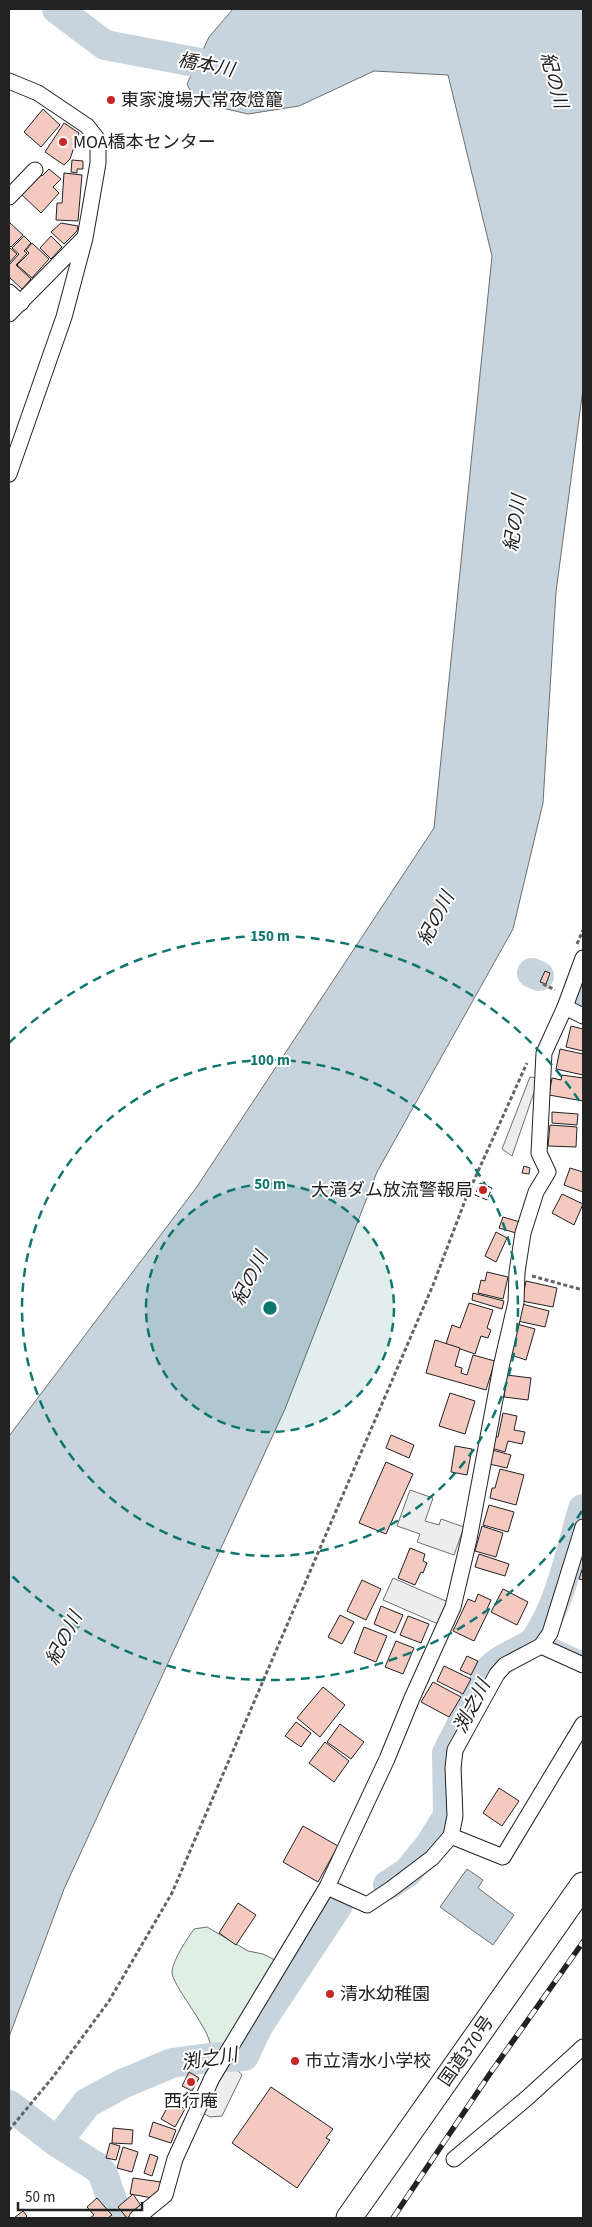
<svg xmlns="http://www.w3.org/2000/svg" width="592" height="2227" viewBox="0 0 592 2227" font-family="'Source Sans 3','Noto Sans JP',sans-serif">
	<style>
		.green { fill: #e0efe3; stroke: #6f6f6f }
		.parking { fill: #ededed; stroke: #6f6f6f }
		.water { fill: #c7d3dd; stroke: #6f6f6f }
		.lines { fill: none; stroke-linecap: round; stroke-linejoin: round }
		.stream { stroke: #c7d3dd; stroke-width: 5 }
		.river { stroke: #c7d3dd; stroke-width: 30 }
		.building { fill: #f3c9c0; stroke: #222 }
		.minor-casing { stroke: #222; stroke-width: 17 }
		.trunk-casing { stroke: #222; stroke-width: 27 }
		.path { stroke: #646464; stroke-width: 3; stroke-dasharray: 4 2.5; stroke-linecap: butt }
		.minor { stroke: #fff; stroke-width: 15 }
		.trunk { stroke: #fff; stroke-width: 25 }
		.rail-casing { stroke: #222; stroke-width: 5.5 }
		.rail { stroke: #fff; stroke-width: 4; stroke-dasharray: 11; stroke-linecap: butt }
		.fence { stroke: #222; stroke-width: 1; stroke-dasharray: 6 2.5; stroke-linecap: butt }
		.ring { fill: none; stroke: #0f766e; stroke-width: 2.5; stroke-dasharray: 9 6 }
		.poi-dot { fill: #c62828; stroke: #fff; stroke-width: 2 }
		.labels { text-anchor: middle; stroke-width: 4; stroke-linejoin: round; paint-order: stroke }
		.poi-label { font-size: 18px; fill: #222; stroke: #fff; text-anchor: start }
		.street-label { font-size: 18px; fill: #222; stroke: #fff }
		.water-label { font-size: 19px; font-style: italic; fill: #222; stroke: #fff }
		.centre { fill: #0f766e; stroke: #fff; stroke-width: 2.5 }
		.ring-label { font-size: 15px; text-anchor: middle; font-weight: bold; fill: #0f766e; stroke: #fff; stroke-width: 4; stroke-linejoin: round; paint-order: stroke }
	</style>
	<rect width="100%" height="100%" fill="#fff"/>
	<path class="green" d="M207,1927l41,24 15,3 14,7 -53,87 -13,-1c-3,-22 -40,-62 -39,-76 2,-13 15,-32 22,-42z"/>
	<g class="parking">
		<polygon points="530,1077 539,1078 512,1156 502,1149"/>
		<polygon points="410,1490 433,1498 425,1521 439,1525 441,1519 464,1527 454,1555 417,1542 420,1534 397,1526"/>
		<polygon points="393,1578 448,1602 438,1624 383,1600"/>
		<polygon points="229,2061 242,2075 222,2116 210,2117 201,2112"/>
	</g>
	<g class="water">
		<polygon points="233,9 583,9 583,389 556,592 543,803 513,929 377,1172 285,1409 64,1889 9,2037 9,1436 196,1188 434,828 492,256 448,75 374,71 299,106 248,114 196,102 187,84 209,37"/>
		<polygon points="467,1869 483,1880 478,1888 514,1915 493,1945 440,1907"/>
	</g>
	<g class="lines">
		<polyline class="stream" points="553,1640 583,1654"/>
		<g class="river">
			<polyline points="57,9 105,45 237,70"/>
			<polyline points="532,973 539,976"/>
			<polyline points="581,994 583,995"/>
			<path d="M388,1885l20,-13 22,-27 18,-29 -1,-63 42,-82c12,-15 39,-21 47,-32 24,-34 35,-89 47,-130"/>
			<polyline points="9,2105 57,2142 98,2168 103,2174 118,2218"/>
			<polyline points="57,2142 87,2103 122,2084 172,2063 209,2058 244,2056 258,2026 338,1905"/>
		</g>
	</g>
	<g class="building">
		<polygon points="43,109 60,125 41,147 24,132"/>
		<polygon points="64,123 79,133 70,159 64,165 45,152"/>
		<polygon points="72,160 83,161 83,169 77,169 77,173 71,172"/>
		<polygon points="49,169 61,179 53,187 59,193 41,213 21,194 40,174 42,176"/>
		<polygon points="64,173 82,175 78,221 56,220 57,203 62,203"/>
		<polygon points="9,222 23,235 11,247 9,245"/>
		<polygon points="61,223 78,226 77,231 64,244 51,232"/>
		<polygon points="24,236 31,243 24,251 27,253 16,265 31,279 22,289 9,277 9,265 19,254 12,248"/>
		<polygon points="51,236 62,247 51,259 40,248"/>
		<polygon points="32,243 49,259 32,278 17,265 29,253 26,250"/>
		<polygon points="9,247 17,254 9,263"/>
		<polygon points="545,971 550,973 546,984 540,982"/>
		<polygon points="571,1026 583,1029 583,1051 566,1047"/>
		<polygon points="560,1049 583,1054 583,1075 556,1069"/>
		<polygon points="562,1075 583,1078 583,1101 549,1095 552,1078 561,1080"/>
		<polygon points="552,1112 578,1114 577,1125 552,1123"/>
		<polygon points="550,1125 577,1127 576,1147 548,1146"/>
		<polygon points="524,1166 530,1168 529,1174 522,1173"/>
		<polygon points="570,1168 583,1172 583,1192 564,1185"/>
		<polygon points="482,1186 487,1188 485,1193 480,1192"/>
		<polygon points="562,1194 583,1204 574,1225 552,1213"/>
		<polygon points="503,1217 520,1222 516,1233 499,1228"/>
		<polygon points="496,1232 507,1238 496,1262 485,1256"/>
		<polygon points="487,1272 508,1277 503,1299 478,1293 481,1280 485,1281"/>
		<polygon points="526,1281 557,1288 553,1307 522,1301"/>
		<polygon points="473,1293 504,1301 502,1309 472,1300"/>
		<polygon points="469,1303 493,1310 487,1328 491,1330 488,1338 481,1336 475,1354 446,1344 452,1325 460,1328"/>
		<polygon points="522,1304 549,1311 545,1327 518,1321"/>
		<polygon points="517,1324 535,1329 526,1360 508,1354"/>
		<polygon points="435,1340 460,1348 455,1366 462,1368 461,1373 467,1375 473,1355 495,1361 486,1390 426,1373"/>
		<polygon points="507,1375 531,1378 528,1400 504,1397"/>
		<polygon points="450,1393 475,1401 465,1434 439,1426"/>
		<polygon points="503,1413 517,1416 514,1430 525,1432 522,1444 508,1441 505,1452 491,1448 493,1436 498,1437"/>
		<polygon points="391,1435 414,1445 409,1458 386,1448"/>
		<polygon points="455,1446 472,1449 467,1475 451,1472"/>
		<polygon points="492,1450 511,1455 507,1468 489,1464"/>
		<polygon points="386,1462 413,1474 386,1534 359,1523"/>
		<polygon points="500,1469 524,1475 516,1505 490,1498 492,1488 495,1488"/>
		<polygon points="489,1505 514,1512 508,1532 483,1525"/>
		<polygon points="482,1526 503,1533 496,1557 475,1551"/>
		<polygon points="410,1548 425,1554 423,1561 427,1563 423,1573 421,1572 415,1585 398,1578"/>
		<polygon points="479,1554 509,1564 505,1576 475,1567"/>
		<polygon points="583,1567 583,1580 579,1579"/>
		<polygon points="362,1580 381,1589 366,1620 347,1611"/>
		<polygon points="503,1589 528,1602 517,1625 491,1612"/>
		<polygon points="478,1594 491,1600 487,1609 489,1610 474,1641 453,1631 468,1599 475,1602"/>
		<polygon points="381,1606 403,1615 395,1633 374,1624"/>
		<polygon points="340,1615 354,1622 342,1644 328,1637"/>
		<polygon points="408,1616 429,1624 421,1643 400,1635"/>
		<polygon points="364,1627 387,1636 376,1662 354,1653"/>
		<polygon points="396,1641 414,1648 403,1674 385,1667"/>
		<polygon points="467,1656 478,1661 471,1675 460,1670"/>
		<polygon points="444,1666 471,1679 463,1694 437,1681"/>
		<polygon points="433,1682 461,1697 449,1717 421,1702"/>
		<polygon points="323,1687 345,1705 320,1737 297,1718"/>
		<polygon points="296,1722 311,1733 301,1747 285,1736"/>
		<polygon points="340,1724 364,1742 351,1759 327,1742"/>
		<polygon points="325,1742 349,1761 334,1782 309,1763"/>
		<polygon points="499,1788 519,1801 502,1826 483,1813"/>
		<polygon points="303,1826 338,1846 318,1882 283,1862"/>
		<polygon points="238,1903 256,1915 236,1945 219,1933"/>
		<polygon points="189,2072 199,2078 192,2091 182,2086"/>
		<polygon points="271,2087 333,2129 326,2138 330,2140 297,2188 232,2143"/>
		<polygon points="171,2101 185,2109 175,2127 161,2119"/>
		<polygon points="153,2122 176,2130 171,2143 149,2136"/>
		<polygon points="113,2128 133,2130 132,2144 112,2143"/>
		<polygon points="110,2143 120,2146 116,2160 106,2158"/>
		<polygon points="123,2147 138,2152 132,2172 117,2168"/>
		<polygon points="150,2154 158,2157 152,2176 144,2173"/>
		<polygon points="133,2178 161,2182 158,2199 130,2194"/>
		<polygon points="133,2194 142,2207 127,2218 118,2207"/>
		<polygon points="97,2198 112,2215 108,2218 90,2218 94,2215 87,2207"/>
		<polygon points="23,2211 27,2216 25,2218 14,2218"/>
	</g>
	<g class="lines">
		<g class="minor-casing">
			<g id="minor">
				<polyline points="9,81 38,93 87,126 98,140 98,163 85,238 64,317 9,474"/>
				<polyline points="9,197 35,170"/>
				<polyline points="9,292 21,303"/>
				<polyline points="9,314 83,239"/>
				<polyline points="565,1007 583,1016"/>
				<polyline points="541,1646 583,1665"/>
				<polyline points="451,1836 503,1857 583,1724"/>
				<polyline points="327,1887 367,1905 391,1889 432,1858 451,1836 455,1816 453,1768 455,1750 497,1674 505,1665 541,1646 550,1633 583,1527"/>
				<polyline points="454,2159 527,2098 583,2047"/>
				<polyline points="137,2218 165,2195 175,2159 212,2078 327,1887 387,1759 412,1698 453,1607 469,1539 501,1367 516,1302 517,1272 523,1233 536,1192 548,1172 539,1153 544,1053 565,1007 583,958"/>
			</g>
		</g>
		<g class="trunk-casing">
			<polyline id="trunk" points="349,2218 583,1885"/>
		</g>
		<g class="path">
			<polyline points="577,944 583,930"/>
			<polyline points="543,984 555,990"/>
			<polyline points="532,1276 583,1290"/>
			<polyline points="9,2130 53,2077 109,2001 172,1893 433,1285 466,1198 527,1063"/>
		</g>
		<use href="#minor" class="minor"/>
		<use href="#trunk" class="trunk"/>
		<g class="rail-casing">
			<polyline id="rail" points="393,2218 489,2075 583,1942"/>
		</g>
		<use href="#rail" class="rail"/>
		<polygon class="fence" points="480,1183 492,1188 487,1200 475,1195"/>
	</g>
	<circle cx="270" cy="1308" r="124" fill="#0f766e" fill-opacity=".12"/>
	<g class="ring">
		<circle cx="270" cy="1308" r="124"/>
		<circle cx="270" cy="1308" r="248"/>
		<path d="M582 1511A372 372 0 0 1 9 1573M9 1043A372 372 0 0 1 582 1105"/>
	</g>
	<g class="poi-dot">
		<circle cx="111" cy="100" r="5"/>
		<circle cx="63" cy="142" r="5"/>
		<circle cx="483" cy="1190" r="5"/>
		<circle cx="330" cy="1994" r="5"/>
		<circle cx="295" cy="2061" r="5"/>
		<circle cx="191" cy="2082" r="5"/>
	</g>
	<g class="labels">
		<g class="poi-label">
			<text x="121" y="106">東家渡場大常夜燈籠</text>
			<text x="73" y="148">MOA橋本センター</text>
			<text x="473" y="1196" text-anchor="end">大滝ダム放流警報局</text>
			<text x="340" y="2000">清水幼稚園</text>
			<text x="305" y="2067">市立清水小学校</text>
			<text x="191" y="2107" text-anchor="middle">西行庵</text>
		</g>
		<g class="street-label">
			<text transform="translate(466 2051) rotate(-55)" y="6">国道370号</text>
		</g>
		<g class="water-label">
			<text transform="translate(206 64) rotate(11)" y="7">橋本川</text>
			<text transform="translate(555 80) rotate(75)" y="7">紀の川</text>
			<text transform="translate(514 523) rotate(-81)" y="7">紀の川</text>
			<text transform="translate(435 918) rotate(-63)" y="7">紀の川</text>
			<text transform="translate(249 1278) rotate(-63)" y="7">紀の川</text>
			<text transform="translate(63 1638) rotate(-63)" y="7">紀の川</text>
			<text transform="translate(471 1706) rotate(-63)" y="7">渕之川</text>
			<text transform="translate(209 2058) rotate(-9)" y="7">渕之川</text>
		</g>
	</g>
	<circle cx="270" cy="1308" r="8" class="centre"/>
	<g class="ring-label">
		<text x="270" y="941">150 m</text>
		<text x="270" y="1065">100 m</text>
		<text x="270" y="1189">50 m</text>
	</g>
	<rect width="592" height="2227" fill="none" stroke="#222222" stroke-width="20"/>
	<path d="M18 2202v8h124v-8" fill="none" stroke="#222222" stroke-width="2.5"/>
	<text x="25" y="2202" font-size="15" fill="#222222" stroke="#ffffff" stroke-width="4" paint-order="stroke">50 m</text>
</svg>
